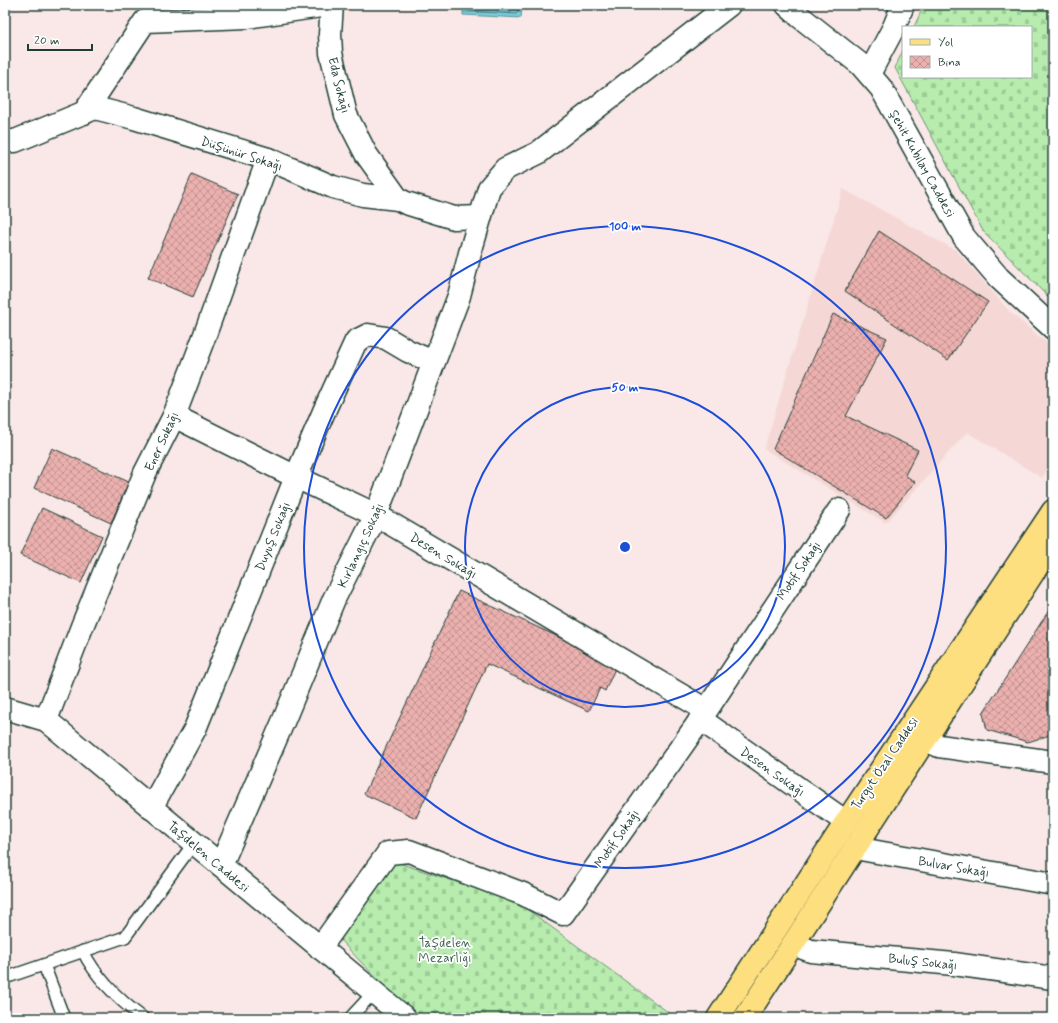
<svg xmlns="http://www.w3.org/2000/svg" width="1058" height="1023" viewBox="0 0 1058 1023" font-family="Mynerve,sans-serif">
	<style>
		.built { fill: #f5d8d6 }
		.cemetery { fill: url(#cemetery-stones); stroke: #6b9471 }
		.water { fill: url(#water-rules); stroke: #579298 }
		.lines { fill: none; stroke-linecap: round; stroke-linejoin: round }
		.shore { stroke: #447676; stroke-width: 1 }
		.building { fill: url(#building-cross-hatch); stroke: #1f3d34 }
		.service-casing { stroke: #1f3d34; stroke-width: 14 }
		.minor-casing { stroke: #1f3d34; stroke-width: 25 }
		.tertiary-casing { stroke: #1f3d34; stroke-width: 25 }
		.primary-casing { stroke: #1f3d34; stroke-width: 25 }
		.service { stroke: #fff; stroke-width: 11 }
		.minor { stroke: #fff; stroke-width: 22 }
		.tertiary { stroke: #fff; stroke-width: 22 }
		.primary { stroke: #fedf80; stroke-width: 22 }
		.ring { fill: none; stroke: #1d4ed8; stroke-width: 2 }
		.labels { text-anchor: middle; stroke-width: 3.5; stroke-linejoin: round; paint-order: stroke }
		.street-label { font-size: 13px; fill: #1f3d34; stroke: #fff }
		.park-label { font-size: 13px; fill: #3d604c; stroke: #fff }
		.centre { fill: #1d4ed8; stroke: #fff; stroke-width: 2 }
		.ring-label { font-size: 12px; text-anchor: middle; font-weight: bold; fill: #1d4ed8; stroke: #fff; stroke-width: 3.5; stroke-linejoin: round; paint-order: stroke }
	</style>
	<defs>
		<pattern id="cemetery-stones" width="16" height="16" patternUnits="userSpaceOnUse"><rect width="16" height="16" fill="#b7ecae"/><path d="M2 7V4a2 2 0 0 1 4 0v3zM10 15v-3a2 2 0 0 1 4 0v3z" fill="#9dcb96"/></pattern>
		<pattern id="water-rules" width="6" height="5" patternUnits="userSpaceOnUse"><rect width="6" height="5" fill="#7ccbda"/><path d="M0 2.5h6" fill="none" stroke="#65a6b2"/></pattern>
		<pattern id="building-cross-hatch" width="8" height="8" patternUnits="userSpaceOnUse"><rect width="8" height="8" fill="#ecb1af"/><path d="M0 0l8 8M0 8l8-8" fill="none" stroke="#bf918f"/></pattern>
	</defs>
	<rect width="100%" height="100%" fill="#f9e8e7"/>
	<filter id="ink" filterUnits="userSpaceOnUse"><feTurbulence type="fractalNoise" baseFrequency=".025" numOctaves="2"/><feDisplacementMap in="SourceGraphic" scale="8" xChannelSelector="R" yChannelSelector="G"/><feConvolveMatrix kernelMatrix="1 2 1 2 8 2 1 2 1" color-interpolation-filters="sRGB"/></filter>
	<g filter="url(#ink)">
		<polygon class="built" points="843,189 957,251 1010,312 1053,348 1053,461 1042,478 967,432 886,523 764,449"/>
		<g class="cemetery">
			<polygon points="924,5 1053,5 1053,302 983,231 895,68 903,50 903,77 1031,77 1031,27 914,27"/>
			<polygon points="396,862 517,902 676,1018 418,1018 383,985 340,940"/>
		</g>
		<polygon class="water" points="463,5 522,5 521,18 463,15"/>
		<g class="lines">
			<g class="shore">
				<polyline points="467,5 467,10 469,11 516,14 518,12 518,5"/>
				<polyline points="472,5 474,6 511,9 513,5"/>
			</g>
		</g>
		<g class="building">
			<polygon points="192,174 238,194 193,297 148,278"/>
			<polygon points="879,231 988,302 948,360 845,291"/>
			<polygon points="833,314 887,338 846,416 918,450 905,475 915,482 886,518 773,449"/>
			<polygon points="52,448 129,482 111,523 34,488"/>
			<polygon points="42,508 102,536 81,583 20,555"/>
			<polygon points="459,591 617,664 605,691 600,688 589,711 487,664 416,818 364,794"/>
			<polygon points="1053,604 1053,734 1028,742 987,730 983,713"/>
		</g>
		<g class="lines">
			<g class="service-casing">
				<g id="service">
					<path d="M83,951c13,27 36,49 60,67"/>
					<polyline points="44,965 64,1018"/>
					<polyline points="5,978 125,937 194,843"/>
					<polyline points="350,1018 374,992"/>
				</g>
			</g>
			<g class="minor-casing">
				<g id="minor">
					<polyline points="332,5 330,34 331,53 346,115 366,154 398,199"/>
					<polyline points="869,74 894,27 903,5"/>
					<polyline points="84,113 145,21 247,17 328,5"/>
					<polyline points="5,141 15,141 95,108 134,118 268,159 333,187 363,195 398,199 406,203 454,218 480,217"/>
					<polyline points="174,416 296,477 376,515 706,710"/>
					<polyline points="700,719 846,822"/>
					<polyline points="46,720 83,624 145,473 174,416 203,340 268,159"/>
					<polyline points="925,740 939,746 1053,762"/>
					<polyline points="151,808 195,729 296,477 325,409 356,341 368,335 386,338 408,351 433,362"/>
					<polyline points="855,848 1053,884"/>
					<polyline points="221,865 283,722 334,599 376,515 459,296 470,253 489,188 505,169 538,153 729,5"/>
					<polyline points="793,944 811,951 954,964 1053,978"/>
					<polyline points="320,948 388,853 409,851 523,894 563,914 696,726 839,510"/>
				</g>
			</g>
			<g class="tertiary-casing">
				<g id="tertiary">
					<polyline points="787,5 799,16 860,64 881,88 964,237 999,278 1053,328"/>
					<polyline points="5,708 46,720 405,1018"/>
				</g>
			</g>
			<g class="primary-casing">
				<g id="primary">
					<polyline points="718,1018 846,822 1053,511"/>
					<polyline points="745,1018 1053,542"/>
				</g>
			</g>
			<use href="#service" class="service"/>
			<use href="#minor" class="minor"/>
			<use href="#tertiary" class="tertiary"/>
			<use href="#primary" class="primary"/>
		</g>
	</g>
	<g class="ring">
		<circle cx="625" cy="547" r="160"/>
		<circle cx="625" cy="547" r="321"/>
	</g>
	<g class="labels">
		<g class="street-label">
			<text transform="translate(340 85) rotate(76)" y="5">Eda Sokağı</text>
			<text transform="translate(242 153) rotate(18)" y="5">Düşünür Sokağı</text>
			<text transform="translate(923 163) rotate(61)" y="5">Şehit Kubilay Caddesi</text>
			<text transform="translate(161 441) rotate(-65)" y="5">Ener Sokağı</text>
			<text transform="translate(272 536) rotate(-68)" y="5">Duyuş Sokağı</text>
			<text transform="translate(360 545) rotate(-65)" y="5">Kırlangıç Sokağı</text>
			<text transform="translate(444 555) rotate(31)" y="5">Desen Sokağı</text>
			<text transform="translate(798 570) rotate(-56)" y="5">Motif Sokağı</text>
			<text transform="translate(884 763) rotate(-56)" y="5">Turgut Özal Caddesi</text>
			<text transform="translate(773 771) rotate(35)" y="5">Desen Sokağı</text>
			<text transform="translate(616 838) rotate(-55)" y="5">Motif Sokağı</text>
			<text transform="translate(209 856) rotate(40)" y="5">Taşdelen Caddesi</text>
			<text transform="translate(954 866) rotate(10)" y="5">Bulvar Sokağı</text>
			<text transform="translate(923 961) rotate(6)" y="5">Buluş Sokağı</text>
		</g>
		<g class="park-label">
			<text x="445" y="947">Taşdelen<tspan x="445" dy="15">Mezarlığı</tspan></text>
		</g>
	</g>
	<circle cx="625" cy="547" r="6" class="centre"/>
	<g class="ring-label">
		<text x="625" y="230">100 m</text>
		<text x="625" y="391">50 m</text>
	</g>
	<rect width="1058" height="1023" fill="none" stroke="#fff" stroke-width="20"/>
	<rect x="10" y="10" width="1038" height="1003" fill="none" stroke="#1f3d34" stroke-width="1.5" filter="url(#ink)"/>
	<rect x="902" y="26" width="130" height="52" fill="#ffffff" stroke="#a5b1ae"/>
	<rect x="910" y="39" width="20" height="6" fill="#fedf80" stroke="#a5b1ae"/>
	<text x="938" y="46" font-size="12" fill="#1f3d34">Yol</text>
	<rect x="910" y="56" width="20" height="12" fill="url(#building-cross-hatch)" stroke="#a5b1ae"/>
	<text x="938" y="66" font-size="12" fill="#1f3d34">Bina</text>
	<path d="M28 44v6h64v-6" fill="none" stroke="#1f3d34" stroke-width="2"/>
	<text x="34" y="44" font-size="12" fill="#1f3d34" stroke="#ffffff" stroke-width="3" paint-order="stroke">20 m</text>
</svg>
